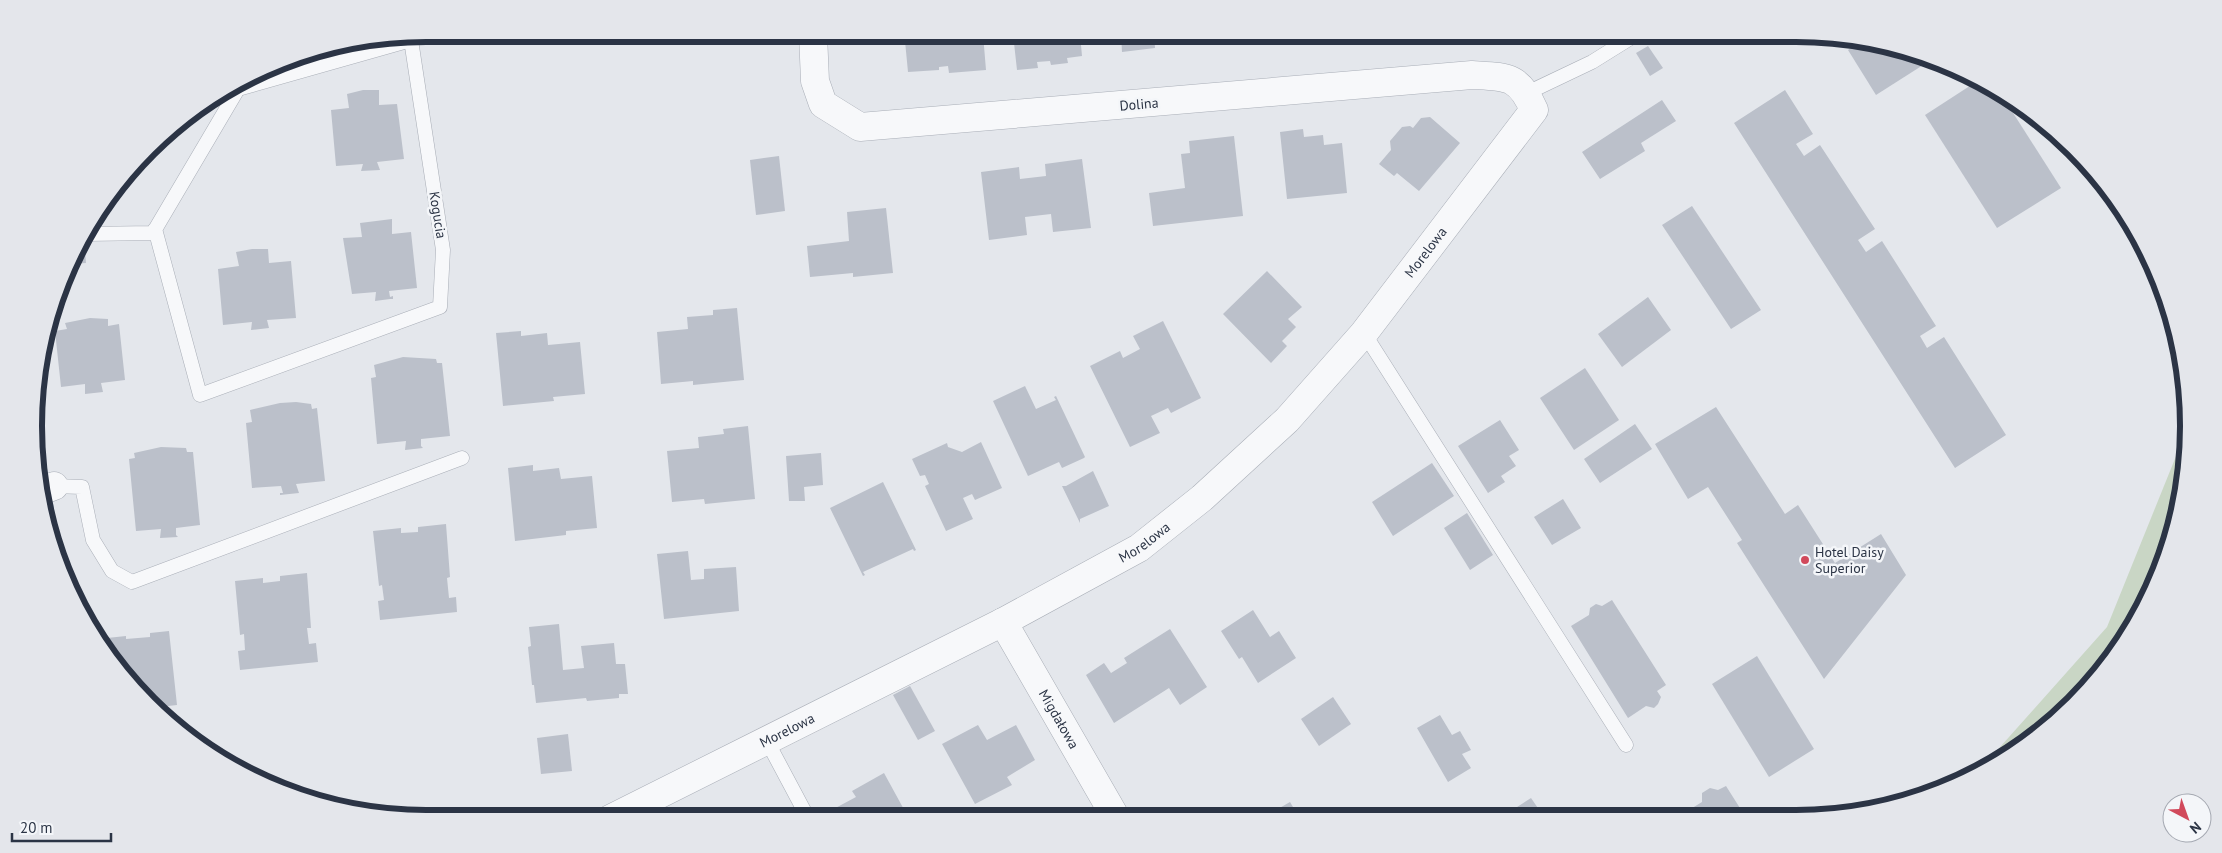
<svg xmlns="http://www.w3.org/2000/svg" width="2222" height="853" viewBox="0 0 2222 853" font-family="'PT Sans',sans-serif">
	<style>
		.green { fill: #c9d6c5 }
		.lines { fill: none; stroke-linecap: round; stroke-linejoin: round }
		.stream { stroke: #9fb4cc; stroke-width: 10 }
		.building { fill: #bbc0ca }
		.service-casing { stroke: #a9aeb7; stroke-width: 15 }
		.minor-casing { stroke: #a9aeb7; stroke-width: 29 }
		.service { stroke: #f7f8fa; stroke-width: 14 }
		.minor { stroke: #f7f8fa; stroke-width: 28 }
		.poi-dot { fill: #d1495b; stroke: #f4f6f9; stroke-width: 2 }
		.labels { text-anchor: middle; stroke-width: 5; stroke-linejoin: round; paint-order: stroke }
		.street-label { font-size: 14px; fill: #2b3445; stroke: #f4f6f9 }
		.poi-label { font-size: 14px; fill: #2b3445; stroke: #f4f6f9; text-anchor: start }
		.rim { fill: none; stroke: #2b3445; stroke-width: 6 }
	</style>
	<rect width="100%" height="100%" fill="#e4e7ec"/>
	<polygon class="green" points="2187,429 2187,452 2175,528 2122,644 2055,722 1976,774 2107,627"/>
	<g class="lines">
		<polyline class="stream" points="48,504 56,550"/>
	</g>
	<g class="building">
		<polygon points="909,34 983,34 986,70 949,73 948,66 939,67 939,70 908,72 905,41 909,41"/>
		<polygon points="1013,34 1080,34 1082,56 1067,58 1068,63 1051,65 1050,61 1037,62 1038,68 1017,70"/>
		<polygon points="1121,34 1154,34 1155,48 1122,52"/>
		<polygon points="1216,34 1256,34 1256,39 1217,43"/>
		<polygon points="1861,42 1897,47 1931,60 1876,95 1848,50"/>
		<polygon points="1648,46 1663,68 1650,76 1636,53"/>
		<polygon points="1979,80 2001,94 2061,188 1997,228 1925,115"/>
		<polygon points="363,90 379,90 379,105 397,104 404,159 377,162 380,170 361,171 363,164 336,166 331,110 349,108 347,94"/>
		<polygon points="1785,90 1813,134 1796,144 1804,156 1820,145 1875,229 1858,240 1866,252 1882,241 1936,326 1920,336 1927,348 1944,337 2006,435 1955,468 1734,123"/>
		<polygon points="1662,100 1676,121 1641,143 1645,151 1600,179 1582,152"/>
		<polygon points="1430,117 1460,143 1419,191 1397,173 1394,176 1379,164 1391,150 1390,141 1402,127 1410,126 1413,128 1421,118"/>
		<polygon points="1303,129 1304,137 1323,135 1324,145 1342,143 1347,193 1287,199 1280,132"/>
		<polygon points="1234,136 1243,216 1153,226 1149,193 1185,188 1181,154 1190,153 1189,141"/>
		<polygon points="779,156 785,211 756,215 750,160"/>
		<polygon points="1082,159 1091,228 1053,232 1051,214 1025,217 1027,235 989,240 981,172 1019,167 1020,179 1046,176 1045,164"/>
		<polygon points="1692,206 1761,310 1731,329 1662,225"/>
		<polygon points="886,208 893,273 853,277 853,273 810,277 807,246 849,241 847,212"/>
		<polygon points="392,219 392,234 411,232 417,288 389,291 390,297 393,296 393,299 390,299 375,301 376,292 352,294 343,238 362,237 360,223"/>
		<polygon points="84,241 86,263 71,264 81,242"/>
		<polygon points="252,249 268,249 269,263 291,261 296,318 267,320 269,328 251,330 252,322 223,325 218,269 239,266 236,252"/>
		<polygon points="1267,271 1302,307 1288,319 1296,327 1282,341 1287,346 1271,363 1223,314"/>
		<polygon points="1648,297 1671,330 1622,367 1598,334"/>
		<polygon points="737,308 744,380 693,385 693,381 661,384 657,332 688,329 687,317 713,315 713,310"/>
		<polygon points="90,318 108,319 108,326 119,324 125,380 101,383 103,392 85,394 85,384 61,387 55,331 67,329 65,323"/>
		<polygon points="1163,321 1201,398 1171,413 1168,408 1151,416 1160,433 1130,447 1090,366 1120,351 1123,358 1140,349 1133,336"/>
		<polygon points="521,331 521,336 547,333 548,345 580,342 585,394 553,397 554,401 503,406 496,333"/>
		<polygon points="403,357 436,359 437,363 442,363 450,436 421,439 421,446 423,448 405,450 406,441 377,444 371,378 376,377 374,365"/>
		<polygon points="1585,368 1619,420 1574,450 1540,398"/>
		<polygon points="1025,386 1036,409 1056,400 1054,397 1056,396 1085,457 1084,458 1062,468 1059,462 1028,476 993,401"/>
		<polygon points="296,402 311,404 312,409 317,408 325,481 296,484 299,493 280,495 280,493 283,493 281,486 252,488 246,423 252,422 250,410 280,403"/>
		<polygon points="1716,407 1785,514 1798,505 1835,563 1881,534 1906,575 1824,679 1737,543 1742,540 1708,487 1688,499 1655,444"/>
		<polygon points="1500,420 1519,450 1509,456 1516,466 1501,476 1505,482 1488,493 1458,446"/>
		<polygon points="1635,424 1652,449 1600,483 1584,459"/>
		<polygon points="748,426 755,499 705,504 704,499 672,502 667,451 699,448 698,437 724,434 723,429"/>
		<polygon points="981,442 1002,488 975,500 972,494 963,498 973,519 946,531 925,486 929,484 925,475 920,476 912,459 947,443 948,447 962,452"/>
		<polygon points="161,447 186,448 187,452 193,452 200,525 176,528 176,535 178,537 160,538 161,529 136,531 129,459 135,458 134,453"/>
		<polygon points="821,453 823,485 804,487 805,501 789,501 786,456"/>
		<polygon points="1432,463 1454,496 1393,536 1372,502"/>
		<polygon points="533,465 533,471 559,468 561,479 592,476 597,528 566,531 566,535 515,541 508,468"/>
		<polygon points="1093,471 1109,506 1080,519 1080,523 1062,486 1066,486"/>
		<polygon points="883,482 916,550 914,551 913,549 863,572 865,575 863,576 830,508"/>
		<polygon points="1563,499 1581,528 1552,545 1534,517"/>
		<polygon points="1467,513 1493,555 1470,570 1444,528"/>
		<polygon points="446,524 450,577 447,578 449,598 456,597 457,612 380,620 378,601 384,600 382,585 379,586 373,531 401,528 401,533 418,532 418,527"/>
		<polygon points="688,551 691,580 704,579 704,569 736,567 739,611 664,619 657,554"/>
		<polygon points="307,573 311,628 307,628 309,644 316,643 318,662 240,670 238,651 245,650 244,634 240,635 235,581 263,578 263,583 280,581 280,576"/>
		<polygon points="1612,600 1666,685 1657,691 1661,697 1658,704 1654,708 1646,706 1628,718 1571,626 1589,615 1590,608 1596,604 1602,606"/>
		<polygon points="1253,610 1270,637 1279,631 1296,658 1258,683 1242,657 1239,659 1221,631"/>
		<polygon points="559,624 563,670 584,668 581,646 614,643 616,664 625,664 628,694 619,694 619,698 587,701 586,698 536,703 534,685 532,685 528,647 531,646 529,627"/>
		<polygon points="1170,629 1207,687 1180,705 1169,688 1114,723 1086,675 1104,663 1111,673 1127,663 1124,658"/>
		<polygon points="169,631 177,705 159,707 108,653 107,638 126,636 126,639 150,637 150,633"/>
		<polygon points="1757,656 1814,749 1769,777 1712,684"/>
		<polygon points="910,686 935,731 918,740 893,695"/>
		<polygon points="1333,697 1351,724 1319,746 1301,719"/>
		<polygon points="1440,715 1452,735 1460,731 1471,750 1462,754 1471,768 1448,782 1417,728"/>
		<polygon points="978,725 987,740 1016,725 1035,760 1007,777 1012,785 975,804 942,744"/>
		<polygon points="568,734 572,771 541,774 537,738"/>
		<polygon points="884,773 907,815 901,818 832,818 828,812 856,797 852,791"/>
		<polygon points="1726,786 1745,816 1686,816 1684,813 1702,802 1702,793 1710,788 1718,790"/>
		<polygon points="1531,798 1544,817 1519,817 1514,809"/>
		<polygon points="1290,802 1299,817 1264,817"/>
	</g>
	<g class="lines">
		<g class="service-casing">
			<g id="service">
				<polyline points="1527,93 1592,62 1637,34"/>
				<polyline points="85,234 153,233 238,89 411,40 443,250 440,307 200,395 155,229"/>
				<polyline points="1364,333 1626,745"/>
				<polyline points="54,486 82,487 93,540 112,571 132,582 462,458"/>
				<polyline points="767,741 808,818"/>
			</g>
		</g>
		<g class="minor-casing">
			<g id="minor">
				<polyline points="41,491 54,486"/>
				<path id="s1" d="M1003,622l113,196"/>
				<path id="s2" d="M610,819l393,-197 136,-74 63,-50 85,-78 77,-87 170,-223c-15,-35 -27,-33 -62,-35l-612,52 -37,-23 -8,-23 -2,-47"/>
			</g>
		</g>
		<use href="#service" class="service"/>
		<use href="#minor" class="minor"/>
	</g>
	<circle class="poi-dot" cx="1805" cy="560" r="5"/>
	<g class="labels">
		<g class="street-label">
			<text transform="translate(1139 104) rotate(-5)" y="5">Dolina</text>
			<text transform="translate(438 215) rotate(81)" y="5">Kogucia</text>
			<text dy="5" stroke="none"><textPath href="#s2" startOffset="1008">Morelowa</textPath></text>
			<text dy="5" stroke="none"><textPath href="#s2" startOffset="602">Morelowa</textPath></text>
			<text dy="5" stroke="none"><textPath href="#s1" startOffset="112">Migdałowa</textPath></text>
			<text dy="5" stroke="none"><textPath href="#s2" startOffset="198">Morelowa</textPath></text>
		</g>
		<g class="poi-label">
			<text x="1815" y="557">Hotel Daisy<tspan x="1815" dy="16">Superior</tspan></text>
		</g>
	</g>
	<path d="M0 0H2222V853H0ZM426 42H1796A384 384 0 0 1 2180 426V426A384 384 0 0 1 1796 810H426A384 384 0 0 1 42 426V426A384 384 0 0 1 426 42Z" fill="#e4e6eb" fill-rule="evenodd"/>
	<path class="rim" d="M426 42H1796A384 384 0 0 1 2180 426V426A384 384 0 0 1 1796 810H426A384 384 0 0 1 42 426V426A384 384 0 0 1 426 42Z"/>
	<g transform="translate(2187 818) rotate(139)"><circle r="24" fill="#f4f6f9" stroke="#a4a8b1"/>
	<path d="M0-4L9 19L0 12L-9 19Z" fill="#d1495b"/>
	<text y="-8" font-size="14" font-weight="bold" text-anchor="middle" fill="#2b3445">N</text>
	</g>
	<path d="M12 833v8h99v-8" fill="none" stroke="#2b3445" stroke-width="2.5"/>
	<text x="20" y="833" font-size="15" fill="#2b3445" stroke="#f4f6f9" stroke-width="4" paint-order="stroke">20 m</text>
</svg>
